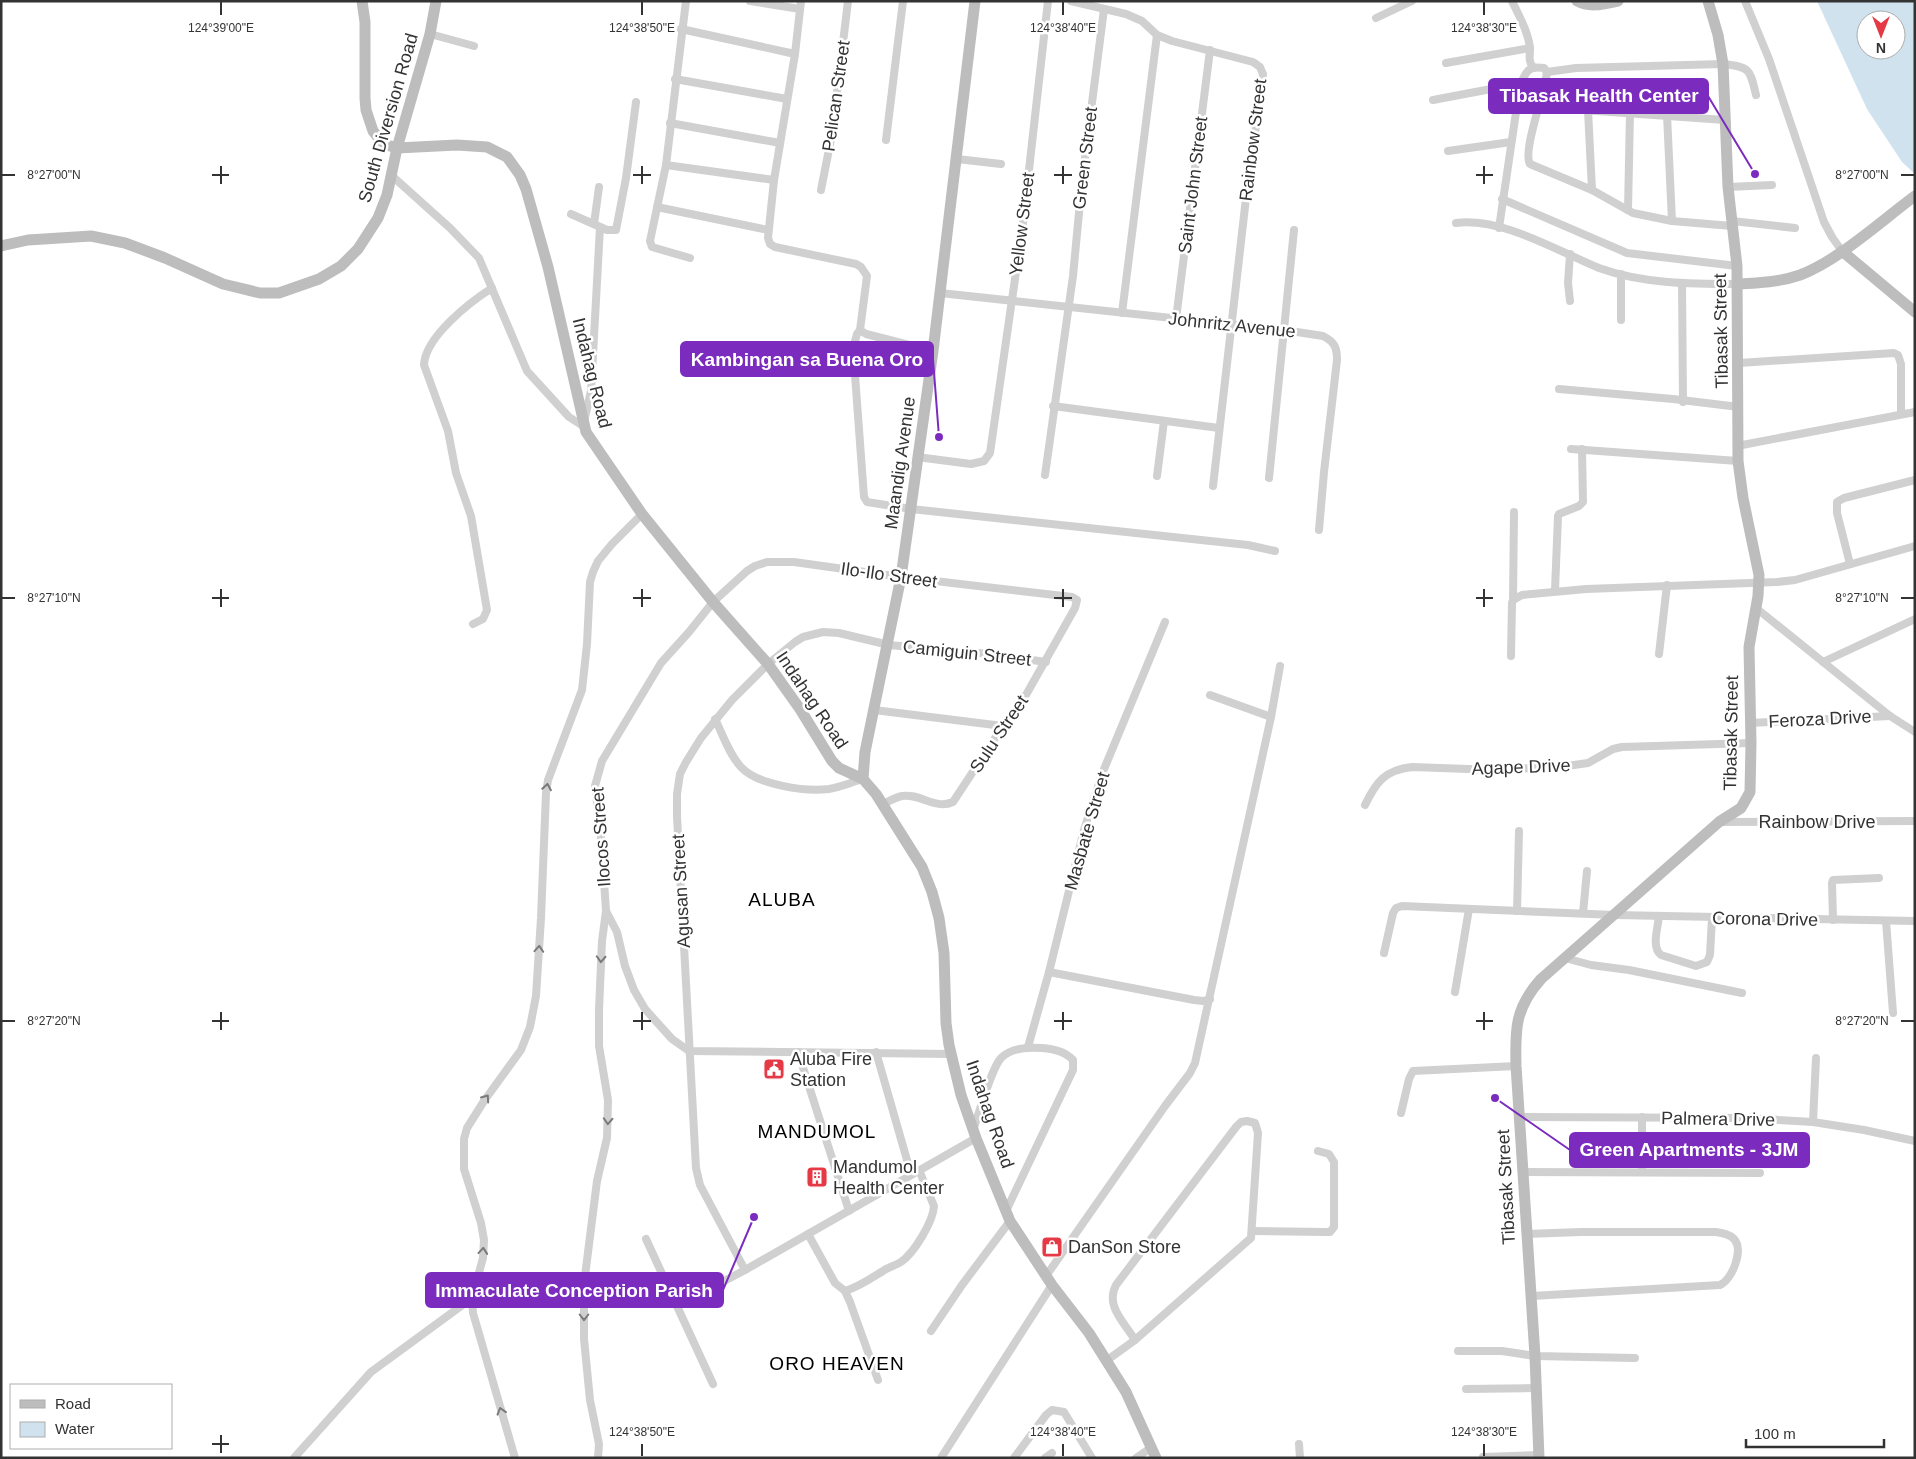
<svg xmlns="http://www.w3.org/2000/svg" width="1916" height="1459" viewBox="0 0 1916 1459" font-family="Helvetica,sans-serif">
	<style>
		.water { fill: #cfe2ee; fill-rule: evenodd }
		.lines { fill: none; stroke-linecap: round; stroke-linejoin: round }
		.street { stroke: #d0d0d0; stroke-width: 8 }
		.secondary { stroke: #bdbdbd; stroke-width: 11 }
		.oneway { stroke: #7a7a7a }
		.ticks { fill: none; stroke: #333; stroke-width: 2 }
		.labels { text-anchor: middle; stroke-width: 5; stroke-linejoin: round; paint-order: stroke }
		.street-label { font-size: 18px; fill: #333; stroke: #fff }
		.poi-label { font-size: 18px; fill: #333; stroke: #fff; text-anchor: start }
		.neighbourhood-label { font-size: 19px; letter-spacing: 1px; fill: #000; stroke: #fff }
		.ticks-label { font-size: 12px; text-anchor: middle; fill: #333; stroke: #fff; stroke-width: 5; stroke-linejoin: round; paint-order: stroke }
		.leader { fill: none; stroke: #7b2cbf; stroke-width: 2 }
		.callout-dot { fill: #7b2cbf; stroke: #fff; stroke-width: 2 }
		.callout { fill: #7b2cbf; stroke: #7b2cbf; stroke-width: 2 }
		.callout-label { font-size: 19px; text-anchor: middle; font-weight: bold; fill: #fff }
	</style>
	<rect width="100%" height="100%" fill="#fff"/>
	<path class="water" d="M1817,1h98v173l-13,-12 -35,-53zM1866,20h30v30h-30z"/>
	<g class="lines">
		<g class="street">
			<polyline points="686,1 666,165 650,241 652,247 690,258"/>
			<polyline points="750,1 800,9"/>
			<polyline points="801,1 795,54 774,180 768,238 770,244 775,247 856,264 861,267 867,276 860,330 866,334 933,351"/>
			<polyline points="1071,1 1126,14 1142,21 1157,35 1172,41 1253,62 1260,67 1263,74 1246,198 1213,486"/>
			<path d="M1512,1c7,15 16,30 18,47 0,8 -2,13 3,19"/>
			<polyline points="1745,1 1769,59 1824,222 1832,237 1842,251"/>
			<polyline points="1376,18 1412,1"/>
			<polyline points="681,29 795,54"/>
			<polyline points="430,34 474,46"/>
			<polyline points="1446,63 1530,48"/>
			<path d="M1547,72c-2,20 -25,80 -17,92l62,26 41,23 39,8 60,5"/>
			<polyline points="675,79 787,99"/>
			<path d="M1433,100l74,-14 13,-1c6,-12 7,-20 24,-17l3,4 29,-4 147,-4c28,3 27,6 33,31"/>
			<polyline points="1540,107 1725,120"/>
			<polyline points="1588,110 1592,190"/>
			<polyline points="1667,115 1672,221"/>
			<polyline points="670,123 780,143"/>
			<polyline points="886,140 903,1"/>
			<polyline points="1448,151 1511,142"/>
			<polyline points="957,159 1001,164"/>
			<polyline points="666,165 774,180"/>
			<polyline points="391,175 450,228 479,258 527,371 569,417 583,426 591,391 600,227"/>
			<polyline points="1728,187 1772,185"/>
			<polyline points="821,190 832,134 848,1"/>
			<polyline points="1502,199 1627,253 1737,266"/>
			<polyline points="657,207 768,230"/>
			<polyline points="1628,210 1630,112"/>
			<polyline points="571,214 607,230 616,230 626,178 636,102"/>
			<polyline points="1732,221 1795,228"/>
			<path d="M1456,223c46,-6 101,28 143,45 44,16 93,16 139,16"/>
			<polyline points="594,224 599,187"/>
			<polyline points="1499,228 1520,85"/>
			<polyline points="1682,283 1683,402"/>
			<path d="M940,293l344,37 39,6c12,6 14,12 14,24l-13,112 -5,58"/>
			<polyline points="1570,301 1568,283 1570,254"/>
			<polyline points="1122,313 1157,35"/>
			<polyline points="1176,319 1210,50"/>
			<polyline points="1621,320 1621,274"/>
			<polyline points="860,330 857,334 853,348 864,497 867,502 911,509 1248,545 1275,551"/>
			<polyline points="1739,363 1894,353 1898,355 1901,364 1901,414"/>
			<polyline points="1559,389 1673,399 1739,407"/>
			<polyline points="1053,406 1219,428"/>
			<polyline points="1737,446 1915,412"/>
			<polyline points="1571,449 1738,461"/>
			<polyline points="917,457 971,464 984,461 990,453 1023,223 1048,1"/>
			<polyline points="1045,475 1073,276 1082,181 1104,9"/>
			<polyline points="1157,476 1164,421"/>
			<polyline points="1269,478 1294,230"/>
			<polyline points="1850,564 1837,513 1837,502 1844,498 1915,480"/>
			<polyline points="1555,590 1558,516 1559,514 1579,506 1583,502 1582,449"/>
			<polyline points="1513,600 1514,512"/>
			<polyline points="1756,608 1890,716 1915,732"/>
			<path d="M473,624l10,-5 4,-9 -16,-94 -15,-43 -8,-42 -24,-66c1,-28 46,-63 68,-77"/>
			<polyline points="1659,654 1667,585"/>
			<polyline points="1511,656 1512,603 1513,600 1522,595 1586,589 1777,582 1795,580 1915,546"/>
			<polyline points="1823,662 1915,619"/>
			<polyline points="1210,695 1271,717"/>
			<polyline points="874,710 1003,726"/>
			<path d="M715,719c8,16 14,35 26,48 16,18 65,25 88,22 12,-2 23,-7 34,-10"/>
			<polyline points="1750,723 1890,716"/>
			<path d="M883,804c6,-3 13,-7 19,-8 18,-3 33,14 51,6l50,-76 15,-17 57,-101 2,-8 -5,-3 -171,-20 -107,-15h-27l-12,4 -8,5 -34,31 -24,30 -28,31 -59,98 -7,25 6,50 5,75 11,21 8,34 9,24 11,19 27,30 17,12 262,3"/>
			<path d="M1365,805c11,-23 20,-35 47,-38l85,3 70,-4 21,-3 25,-14 9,-2 129,-4"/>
			<polyline points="1721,822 1915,821"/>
			<polyline points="1517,911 1519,831"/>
			<polyline points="1583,913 1587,871"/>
			<path d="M1659,916c-1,12 -8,31 2,39l35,11 11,-4 3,-7 2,-37"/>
			<polyline points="1833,920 1832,883 1833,880 1879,878"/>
			<polyline points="1886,921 1893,1013"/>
			<polyline points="1384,953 1393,913 1396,908 1402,906 1615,915 1915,921"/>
			<polyline points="1565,958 1591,965 1629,970 1742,993"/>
			<polyline points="1049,972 1194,1000 1203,1001 1210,999"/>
			<polyline points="1455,992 1469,909"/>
			<polyline points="1028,1047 1049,972 1084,830 1102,774 1165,622"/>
			<polyline points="798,1052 849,1211"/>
			<polyline points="876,1052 911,1174"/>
			<polyline points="1401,1113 1409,1079 1413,1071 1516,1066"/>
			<polyline points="1520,1117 1746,1118 1813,1122 1864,1130 1915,1141"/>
			<polyline points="1642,1117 1642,1172"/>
			<path d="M1247,1121l8,2 3,10 -7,105 -116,102c-11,-18 -30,-34 -19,-55l120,-158 5,-5z"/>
			<polyline points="1813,1122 1816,1058"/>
			<path d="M973,1130c6,-16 18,-61 28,-72 10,-10 28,-11 41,-10 11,1 23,3 31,12v10l-67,141"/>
			<polyline points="1523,1172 1760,1173"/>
			<polyline points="1253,1231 1325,1232 1330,1232 1334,1227 1334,1162 1329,1154 1318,1151"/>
			<polyline points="808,1234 835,1283 845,1291 850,1302 878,1380"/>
			<path d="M1526,1234l55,-2h135c6,1 14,2 18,7 10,11 -2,41 -14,46l-188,11"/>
			<polyline points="646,1239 713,1384"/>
			<polyline points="745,1270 700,1185 696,1168 677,816 677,794 680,774 686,762 701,738 732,700 768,664 795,642 803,637 823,632 839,633 889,645 990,654 1046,662"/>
			<polyline points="1046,1276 1165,1106 1190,1073 1195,1063 1271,717 1280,666"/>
			<path d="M845,1291c14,-4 25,-12 38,-20 5,-4 12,-5 18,-9 13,-9 32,-40 33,-56l-15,-36"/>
			<polyline points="677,1306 745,1270 976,1138"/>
			<polyline points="931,1331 962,1285 1010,1221"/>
			<polyline points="1458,1351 1502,1351 1535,1356 1635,1358"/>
			<polyline points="1106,1361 1135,1340"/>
			<polyline points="1466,1389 1536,1388"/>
			<polyline points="1299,1444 1300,1458"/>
			<polyline points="1483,1457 1539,1455"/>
			<polyline points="294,1458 371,1372 472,1298"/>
			<polyline points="515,1458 473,1313 472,1298 483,1258 484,1240 481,1223 464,1169 464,1139 467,1128 484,1101 521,1050 530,1027 536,996 541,918 546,793 548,780 582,690 587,644 590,582 593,572 598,561 612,544 642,514"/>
			<polyline points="598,1458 599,1444 590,1400 584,1339 584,1284 597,1181 607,1138 608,1100 599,1046 599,1010 602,941 606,911"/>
			<polyline points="941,1458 1052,1285"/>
			<polyline points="1014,1458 1046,1415 1052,1410 1064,1412 1092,1458"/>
			<polyline points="1045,1458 1052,1453"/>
			<polyline points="1136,1458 1152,1447"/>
		</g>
		<g class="secondary">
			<polyline points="362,1 365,22 365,98 366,110 373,131 381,141 387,145 397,148 457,145 487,147 507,157 520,175 526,189 548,267 586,432 642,514 713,602 768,664 800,709 832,761 839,768 863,779 876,794 922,867 932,892 939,918 944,953 946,1023 949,1045 961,1095 976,1138 1010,1221 1052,1285 1089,1333 1126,1392 1156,1458"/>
			<path d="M1577,1c13,7 27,3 41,0"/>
			<polyline points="1,246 28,240 91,236 125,243 165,258 223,284 260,293 279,293 319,279 341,266 358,249 378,218 387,195 397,148 430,34 436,1"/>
			<polyline points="1842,251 1915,312"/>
			<path d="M1738,284c21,-1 42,-2 62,-9 39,-15 80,-53 115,-79"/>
			<polyline points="863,779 865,752 901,577 933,351 975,1"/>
			<path d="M1539,1458l-4,-102 -19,-290c-1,-37 -1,-58 25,-87l178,-157 22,-14 9,-16 1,-49 -2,-96 9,-51 1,-21 -16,-77 -5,-37 -1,-195 -9,-79 -5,-123 -5,-29 -10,-34"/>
		</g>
	</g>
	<defs><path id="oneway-chevron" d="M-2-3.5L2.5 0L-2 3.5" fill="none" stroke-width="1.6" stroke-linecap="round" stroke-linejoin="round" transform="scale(1.25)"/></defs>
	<g class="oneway">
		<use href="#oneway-chevron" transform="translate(547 787) rotate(-81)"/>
		<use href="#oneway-chevron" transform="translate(539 949) rotate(-86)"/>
		<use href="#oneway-chevron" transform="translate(601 959) rotate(93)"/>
		<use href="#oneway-chevron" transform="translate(486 1098) rotate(-55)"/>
		<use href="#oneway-chevron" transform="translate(608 1121) rotate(93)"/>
		<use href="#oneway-chevron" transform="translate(483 1251) rotate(-85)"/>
		<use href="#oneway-chevron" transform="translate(584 1317) rotate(90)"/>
		<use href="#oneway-chevron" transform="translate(501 1411) rotate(-107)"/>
	</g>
	<path class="ticks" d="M221,2v13M642,2v13M1063,2v13M1484,2v13M221,166v18M642,166v18M1063,166v18M1484,166v18M2,175h13M212,175h17M633,175h18M1054,175h18M1476,175h17M1901,175h13M221,589v18M642,589v18M1063,589v18M1484,589v18M2,598h13M212,598h17M633,598h18M1054,598h18M1476,598h17M1901,598h13M221,1012v18M642,1012v18M1063,1012v18M1484,1012v18M2,1021h13M212,1021h17M633,1021h18M1054,1021h18M1476,1021h17M1901,1021h13M221,1435v18M212,1444h17M642,1444v12M1063,1444v12M1484,1444v12"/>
	<defs>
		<g id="civic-square" transform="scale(1.125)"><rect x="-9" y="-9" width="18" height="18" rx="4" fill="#e63946" stroke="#fff"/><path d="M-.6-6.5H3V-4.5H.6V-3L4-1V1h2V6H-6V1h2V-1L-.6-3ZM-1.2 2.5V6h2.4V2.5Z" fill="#fff"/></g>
		<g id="building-square" transform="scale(1.125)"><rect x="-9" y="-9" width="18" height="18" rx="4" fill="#e63946" stroke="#fff"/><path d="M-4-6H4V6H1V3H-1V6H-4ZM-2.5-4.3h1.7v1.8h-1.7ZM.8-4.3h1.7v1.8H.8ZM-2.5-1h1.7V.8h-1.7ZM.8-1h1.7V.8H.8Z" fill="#fff"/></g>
		<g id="shop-square" transform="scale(1.125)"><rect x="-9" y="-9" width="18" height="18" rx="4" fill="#e63946" stroke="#fff"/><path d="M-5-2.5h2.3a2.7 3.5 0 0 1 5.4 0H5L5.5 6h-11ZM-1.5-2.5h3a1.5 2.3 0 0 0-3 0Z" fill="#fff"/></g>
	</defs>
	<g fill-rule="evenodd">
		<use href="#civic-square" x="774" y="1069"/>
		<use href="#building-square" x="817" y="1177"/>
		<use href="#shop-square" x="1052" y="1247"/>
	</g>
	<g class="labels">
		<g class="street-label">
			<text transform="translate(836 96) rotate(-82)" y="6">Pelican Street</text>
			<text transform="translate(388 118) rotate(-74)" y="6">South Diversion Road</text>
			<text transform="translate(1253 140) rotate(-83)" y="6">Rainbow Street</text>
			<text transform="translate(1085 158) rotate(-83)" y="6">Green Street</text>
			<text transform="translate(1193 185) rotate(-83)" y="6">Saint John Street</text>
			<text transform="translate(1022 224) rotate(-83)" y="6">Yellow Street</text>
			<text transform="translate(1232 325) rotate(6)" y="6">Johnritz Avenue</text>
			<text transform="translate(1721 331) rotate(-91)" y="6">Tibasak Street</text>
			<text transform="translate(592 373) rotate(76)" y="6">Indahag Road</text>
			<text transform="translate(900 463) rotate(-82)" y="6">Maandig Avenue</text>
			<text transform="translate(889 575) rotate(8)" y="6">Ilo-Ilo Street</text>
			<text transform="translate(967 653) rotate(6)" y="6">Camiguin Street</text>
			<text transform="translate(812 700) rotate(56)" y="6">Indahag Road</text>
			<text transform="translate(1820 719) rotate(-3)" y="6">Feroza Drive</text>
			<text transform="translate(1731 733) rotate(-89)" y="6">Tibasak Street</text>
			<text transform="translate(999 734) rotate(-56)" y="6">Sulu Street</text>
			<text transform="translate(1521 767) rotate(-2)" y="6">Agape Drive</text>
			<text x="1817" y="828">Rainbow Drive</text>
			<text transform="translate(1087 831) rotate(-74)" y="6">Masbate Street</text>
			<text transform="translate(601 837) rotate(-94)" y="6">Ilocos Street</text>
			<text transform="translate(681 891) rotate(-93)" y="6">Agusan Street</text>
			<text transform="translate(1765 919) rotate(1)" y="6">Corona Drive</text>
			<text transform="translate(990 1114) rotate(71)" y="6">Indahag Road</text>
			<text transform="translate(1718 1119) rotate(1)" y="6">Palmera Drive</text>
			<text transform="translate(1506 1187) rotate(-93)" y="6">Tibasak Street</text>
		</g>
		<g class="poi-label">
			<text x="790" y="1065">Aluba Fire<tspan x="790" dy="21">Station</tspan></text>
			<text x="833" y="1173">Mandumol<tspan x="833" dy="21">Health Center</tspan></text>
			<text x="1068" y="1253">DanSon Store</text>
		</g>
		<g class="neighbourhood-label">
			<text x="782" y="906">ALUBA</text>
			<text x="817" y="1138">MANDUMOL</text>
			<text x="837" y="1370">ORO HEAVEN</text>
		</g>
	</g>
	<g class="ticks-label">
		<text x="221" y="32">124°39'00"E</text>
		<text x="642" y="32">124°38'50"E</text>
		<text x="1063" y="32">124°38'40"E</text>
		<text x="1484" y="32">124°38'30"E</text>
		<text x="1862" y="179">8°27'00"N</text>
		<text x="54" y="179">8°27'00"N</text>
		<text x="1862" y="602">8°27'10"N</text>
		<text x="54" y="602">8°27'10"N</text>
		<text x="1862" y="1025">8°27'20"N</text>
		<text x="54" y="1025">8°27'20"N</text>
		<text x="642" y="1436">124°38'50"E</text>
		<text x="1063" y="1436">124°38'40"E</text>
		<text x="1484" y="1436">124°38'30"E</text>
	</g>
	<path class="leader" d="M1755 174L1708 96M939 437L933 359M1495 1098L1570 1150M754 1217L723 1290"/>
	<g class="callout-dot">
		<circle cx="1755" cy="174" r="5"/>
		<circle cx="939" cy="437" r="5"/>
		<circle cx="1495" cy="1098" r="5"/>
		<circle cx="754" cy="1217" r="5"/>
	</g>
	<g class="callout">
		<rect x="1489" y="79" width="219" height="34" rx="5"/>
		<rect x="681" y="342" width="252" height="34" rx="5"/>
		<rect x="1570" y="1133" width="239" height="34" rx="5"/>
		<rect x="426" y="1273" width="297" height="34" rx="5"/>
	</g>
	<g class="callout-label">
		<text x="1599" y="102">Tibasak Health Center</text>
		<text x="807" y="366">Kambingan sa Buena Oro</text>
		<text x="1689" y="1156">Green Apartments - 3JM</text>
		<text x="574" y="1297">Immaculate Conception Parish</text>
	</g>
	<rect width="1916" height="1459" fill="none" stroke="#333333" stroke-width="5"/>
	<rect x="10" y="1384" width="162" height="65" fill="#ffffff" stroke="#adadad"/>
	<rect x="20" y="1400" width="25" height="8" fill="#bdbdbd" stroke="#adadad"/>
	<text x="55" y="1409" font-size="15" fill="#333333">Road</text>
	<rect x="20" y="1422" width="25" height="15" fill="#cfe2ee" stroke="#adadad"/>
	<text x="55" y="1434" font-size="15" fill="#333333">Water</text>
	<g transform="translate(1881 35) rotate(180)"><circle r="24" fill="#ffffff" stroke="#adadad"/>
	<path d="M0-4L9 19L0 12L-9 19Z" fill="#e63946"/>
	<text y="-8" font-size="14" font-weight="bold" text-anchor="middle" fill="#333333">N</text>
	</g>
	<path d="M1746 1439v8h138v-8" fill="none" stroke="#333333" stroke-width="2.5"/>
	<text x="1754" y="1439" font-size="15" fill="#333333" stroke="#ffffff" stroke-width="4" paint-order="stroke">100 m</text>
</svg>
